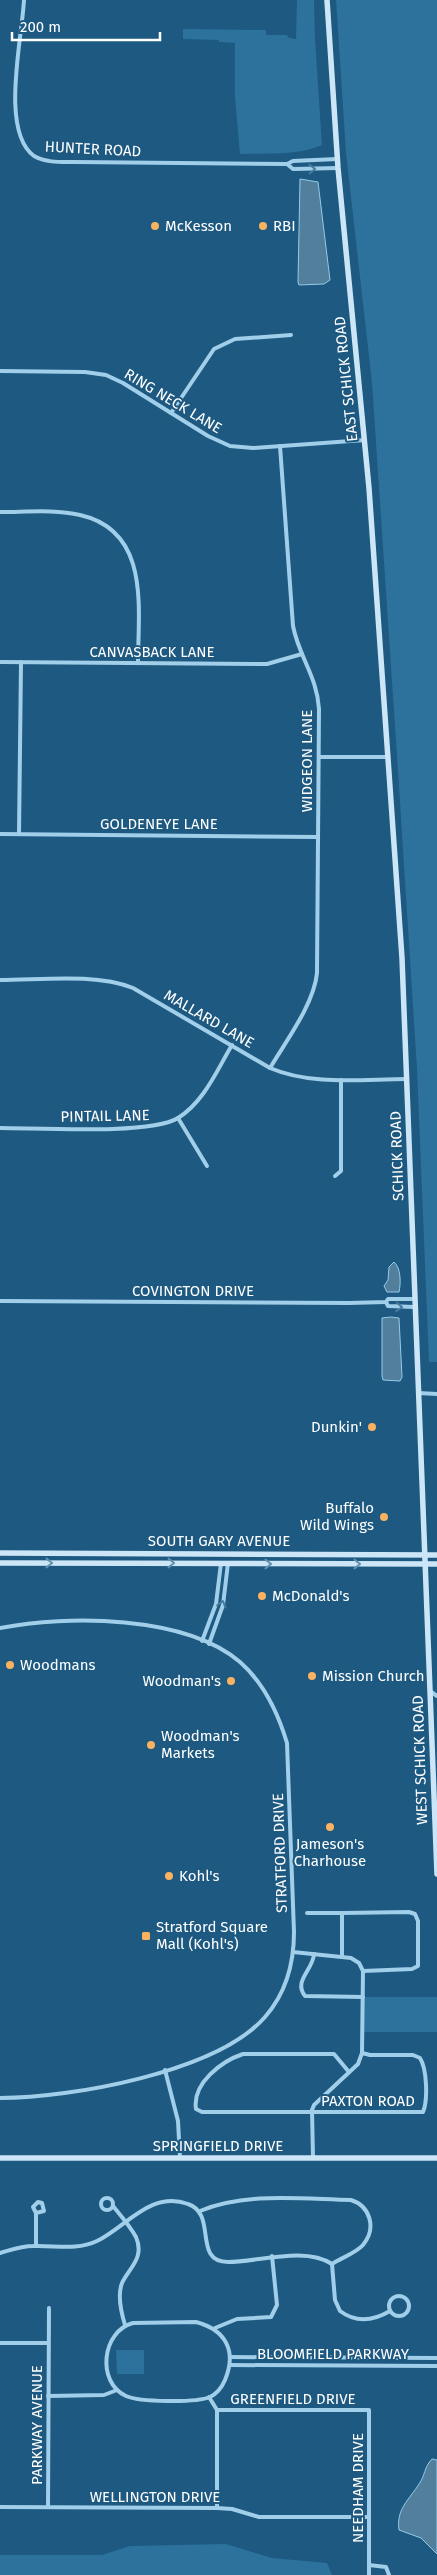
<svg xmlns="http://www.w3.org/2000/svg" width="437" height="2575" viewBox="0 0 437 2575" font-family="'Fira Sans',sans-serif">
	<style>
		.green { fill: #2c729d }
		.water { fill: #527f9b; stroke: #94cbeb }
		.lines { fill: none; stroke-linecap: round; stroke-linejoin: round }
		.street { stroke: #a1cee9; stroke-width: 4 }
		.secondary { stroke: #cce6f7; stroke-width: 5.5 }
		.oneway { stroke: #457ca0 }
		.oneway2 { stroke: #6391b0 }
		.poi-dot { fill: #f9b25f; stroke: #1d5980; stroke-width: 2 }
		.labels { text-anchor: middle; stroke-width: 4; stroke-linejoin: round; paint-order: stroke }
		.street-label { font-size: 15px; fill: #fff; stroke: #1d5980 }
		.poi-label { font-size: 15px; fill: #fff; stroke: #1d5980; text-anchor: start }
	</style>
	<rect width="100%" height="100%" fill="#1d5980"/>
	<g class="green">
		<path d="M297,0h17l1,40 7,105c-25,11 -55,8 -82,9l-5,-57v-54l-16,-1v-2l-36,-1v-10l83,1v5h21l2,3 7,1z"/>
		<polygon points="336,0 437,0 437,1362 429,1362 417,1069 398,771 372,383 346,153"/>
		<rect x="361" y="1997" width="76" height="35"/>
		<polygon points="116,2350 144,2350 144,2374 117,2374"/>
		<polygon points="226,2544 272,2558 327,2563 332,2575 0,2575 0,2555 102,2555 130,2546"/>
	</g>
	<g class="water">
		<polygon points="300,179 318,182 330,280 324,284 299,285 298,282"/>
		<path d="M394,1262c7,6 7,21 5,30h-12l-3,-6 4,-6 1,-13z"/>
		<polygon points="391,1317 399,1318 402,1377 400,1381 383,1380 382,1376 382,1318"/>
		<path d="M432,2459l5,1v94l-16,-16 -22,-8c-3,-21 10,-30 20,-46 6,-8 5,-17 13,-25z"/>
	</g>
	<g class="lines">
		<g class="street">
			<path d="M24,0c-2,40 -24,131 10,156 12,7 27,6 41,6l212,2 6,-3 44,-2"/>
			<polyline points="287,164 293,169 338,168"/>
			<polyline points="0,371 85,372 106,375 123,383 208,436 230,446 253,448 365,440"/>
			<polyline points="171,413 214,349 235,339 291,335"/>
			<path d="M0,512c26,0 55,-3 80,3 71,16 58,94 58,148"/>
			<polyline points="0,662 267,664 302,654"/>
			<polyline points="319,757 388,757"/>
			<polyline points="0,834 318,837"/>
			<polyline points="19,834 21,662"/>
			<path d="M0,980c41,0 95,-7 133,8l137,80c42,18 92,11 137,11"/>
			<path d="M270,1068c16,-27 44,-64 47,-95l2,-264c-2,-33 -20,-52 -26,-83l-13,-180"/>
			<polyline points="178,1118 207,1166"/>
			<path d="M0,1128c37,0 151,7 178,-10 26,-16 39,-48 54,-73"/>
			<polyline points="335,1176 341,1171 341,1080"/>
			<polyline points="0,1301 349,1303 386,1302 388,1299 414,1299"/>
			<polyline points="386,1302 388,1306 414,1307"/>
			<polyline points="418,1393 437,1394"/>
			<path d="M0,1628c67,-13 185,-13 240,34 24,21 38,51 47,81l7,189c0,31 -8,61 -29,85 -48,55 -194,81 -265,81"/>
			<polyline points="202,1641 216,1604 221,1563"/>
			<polyline points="209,1644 223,1605 228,1563"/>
			<polyline points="430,1691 437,1696"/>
			<polyline points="307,1913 342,1913"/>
			<polyline points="293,1952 351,1958 359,1963 363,1971 362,2053 358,2064 314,2105 312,2110 313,2158"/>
			<path d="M314,1954c-1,16 -21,27 -9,42l58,1"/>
			<polyline points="342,1956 342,1913 409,1912 415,1914 418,1921 418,1966 412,1969 363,1971"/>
			<polyline points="165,2070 178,2121 180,2158"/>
			<path d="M349,2072l-15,-18h-91c-21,7 -51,29 -47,55l6,3h221c5,-12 4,-43 -3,-54l-7,-3h-43l-8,-2"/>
			<circle cx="107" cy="2204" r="6"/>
			<path d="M113,2206c8,10 17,20 23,31 9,21 -7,31 -14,46 -5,13 -1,29 3,42"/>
			<path d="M200,2211c46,-19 101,-12 151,-11 19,6 26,28 12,45 -7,8 -22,13 -31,19"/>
			<polyline points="36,2245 36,2213 33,2207 38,2202 42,2203 44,2211 36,2213"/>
			<path d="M0,2253c11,-3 21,-7 33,-7 22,-1 43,5 64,-5 29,-14 54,-51 91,-37 30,10 4,58 40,58 30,0 77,-16 104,2"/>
			<path d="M332,2264l3,36 5,11c16,12 33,10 50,0"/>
			<circle cx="399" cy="2306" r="10"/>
			<path d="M196,2322c30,8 41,29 29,58 -3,7 -9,14 -15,17 -14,6 -71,5 -84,-1 -30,-14 -24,-65 7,-73z"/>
			<polyline points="215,2328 237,2319 271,2317 277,2305 272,2256"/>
			<polyline points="0,2343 48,2343"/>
			<polyline points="230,2357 437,2358"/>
			<polyline points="230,2365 437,2366"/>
			<polyline points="48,2396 104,2395 117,2390"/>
			<polyline points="209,2397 217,2410 217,2508"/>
			<polyline points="217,2410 369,2410 369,2575"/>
			<polyline points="0,2507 217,2508 232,2509 259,2517 369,2517"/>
			<polyline points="48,2507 49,2308"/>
			<polyline points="369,2565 386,2567 389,2575"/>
		</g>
		<g class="secondary">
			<polyline points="327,0 338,168 369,488 402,958 437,1874"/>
			<polyline points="0,1553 437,1555"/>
			<polyline points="0,1563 437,1564"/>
			<polyline points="0,2158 437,2158"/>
		</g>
	</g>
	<defs><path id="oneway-chevron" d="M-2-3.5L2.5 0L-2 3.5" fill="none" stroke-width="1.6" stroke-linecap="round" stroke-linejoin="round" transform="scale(1.25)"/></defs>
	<g class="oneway">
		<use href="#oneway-chevron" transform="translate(312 169) rotate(-1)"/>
		<use href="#oneway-chevron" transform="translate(399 1307) rotate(4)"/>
		<use href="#oneway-chevron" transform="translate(222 1604) rotate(-75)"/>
	</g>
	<g class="oneway2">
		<use href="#oneway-chevron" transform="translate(49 1563)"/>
		<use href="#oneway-chevron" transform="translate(171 1563)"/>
		<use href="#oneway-chevron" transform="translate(268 1564)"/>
		<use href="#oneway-chevron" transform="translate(357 1564)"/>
	</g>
	<g class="poi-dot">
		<circle cx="155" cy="226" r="5"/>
		<circle cx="263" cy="226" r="5"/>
		<circle cx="372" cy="1427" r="5"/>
		<circle cx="384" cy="1517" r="5"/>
		<circle cx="262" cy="1596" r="5"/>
		<circle cx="10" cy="1665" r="5"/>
		<circle cx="312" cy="1676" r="5"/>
		<circle cx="231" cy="1681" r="5"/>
		<circle cx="151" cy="1745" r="5"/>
		<circle cx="330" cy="1827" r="5"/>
		<circle cx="169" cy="1876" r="5"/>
		<rect x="141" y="1931" width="10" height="10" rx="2.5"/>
	</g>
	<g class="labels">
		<g class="street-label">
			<text transform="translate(93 149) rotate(3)" y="5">HUNTER ROAD</text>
			<text transform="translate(346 379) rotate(-96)" y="5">EAST SCHICK ROAD</text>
			<text transform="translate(173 401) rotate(31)" y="5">RING NECK LANE</text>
			<text x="152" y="657">CANVASBACK LANE</text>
			<text transform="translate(307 761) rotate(-90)" y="5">WIDGEON LANE</text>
			<text x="159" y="829">GOLDENEYE LANE</text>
			<text transform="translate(209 1019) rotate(30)" y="5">MALLARD LANE</text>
			<text transform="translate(105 1116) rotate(-1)" y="5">PINTAIL LANE</text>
			<text transform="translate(397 1156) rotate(-92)" y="5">SCHICK ROAD</text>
			<text x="193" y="1296">COVINGTON DRIVE</text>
			<text x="219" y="1546">SOUTH GARY AVENUE</text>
			<text transform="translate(420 1760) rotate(-92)" y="5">WEST SCHICK ROAD</text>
			<text transform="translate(280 1853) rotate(-92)" y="5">STRATFORD DRIVE</text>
			<text x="368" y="2106">PAXTON ROAD</text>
			<text x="218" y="2151">SPRINGFIELD DRIVE</text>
			<text x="333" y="2359">BLOOMFIELD PARKWAY</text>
			<text x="293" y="2404">GREENFIELD DRIVE</text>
			<text transform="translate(37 2425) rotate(-90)" y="5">PARKWAY AVENUE</text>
			<text transform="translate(358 2488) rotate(-90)" y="5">NEEDHAM DRIVE</text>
			<text x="155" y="2502">WELLINGTON DRIVE</text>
		</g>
		<g class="poi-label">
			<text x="165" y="231">McKesson</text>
			<text x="273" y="231">RBI</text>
			<text x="362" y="1432" text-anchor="end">Dunkin'</text>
			<text x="374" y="1513" text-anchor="end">Buffalo<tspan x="374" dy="17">Wild Wings</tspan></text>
			<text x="272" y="1601">McDonald's</text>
			<text x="20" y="1670">Woodmans</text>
			<text x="322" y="1681">Mission Church</text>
			<text x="221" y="1686" text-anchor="end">Woodman's</text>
			<text x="161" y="1741">Woodman's<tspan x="161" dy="17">Markets</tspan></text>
			<text x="330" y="1849" text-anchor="middle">Jameson's<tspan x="330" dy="17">Charhouse</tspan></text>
			<text x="179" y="1881">Kohl's</text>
			<text x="156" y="1932">Stratford Square<tspan x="156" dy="17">Mall (Kohl's)</tspan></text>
		</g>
	</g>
	<path d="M12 32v8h148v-8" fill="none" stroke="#ffffff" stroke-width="2.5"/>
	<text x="20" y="32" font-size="15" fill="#ffffff" stroke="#1d5980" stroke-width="4" paint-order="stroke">200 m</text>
</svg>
